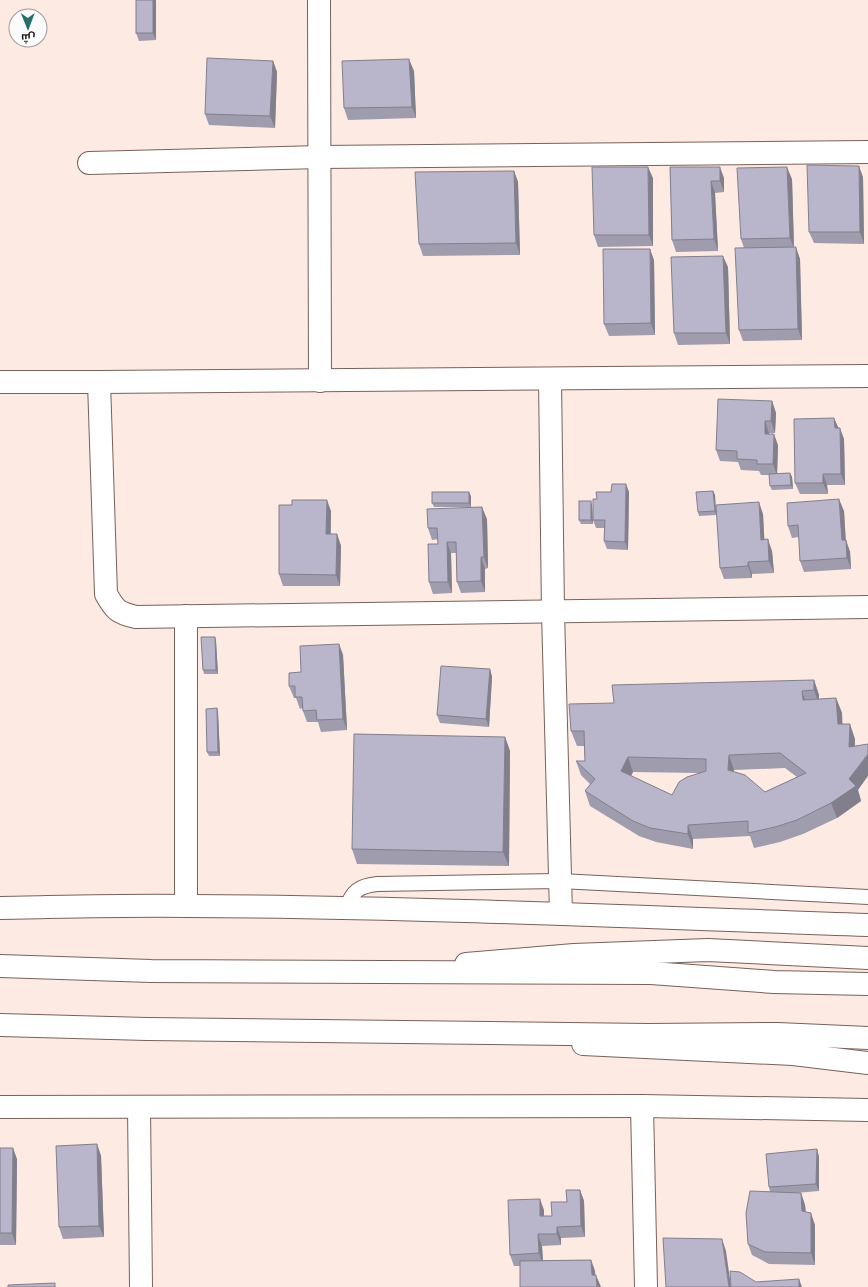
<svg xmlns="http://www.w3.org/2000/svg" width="868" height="1287" viewBox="0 0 868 1287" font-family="Karla,Cairo,sans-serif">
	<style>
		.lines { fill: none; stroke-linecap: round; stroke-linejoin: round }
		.lane-casing { stroke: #77625a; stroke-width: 16 }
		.street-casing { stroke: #77625a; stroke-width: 24 }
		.primary-casing { stroke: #77625a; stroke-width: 24 }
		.highway-casing { stroke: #77625a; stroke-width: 24 }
		.lane { stroke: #fff; stroke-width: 14 }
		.street { stroke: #fff; stroke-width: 22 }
		.primary { stroke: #fff; stroke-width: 22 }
		.highway { stroke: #fff; stroke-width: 22 }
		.wall { fill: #9f9cae; fill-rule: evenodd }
		.shaded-wall { fill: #827f8d }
		.building { fill: #b9b5ca; stroke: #827f8d; fill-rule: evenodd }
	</style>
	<rect width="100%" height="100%" fill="#fdeae2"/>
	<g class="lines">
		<g class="lane-casing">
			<path id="lane" d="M346,909c6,-18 13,-23 31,-25l183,-3 308,16"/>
		</g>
		<g class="street-casing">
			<g id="street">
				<polyline points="319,0 320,381"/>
				<polyline points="89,163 320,157 868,152"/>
				<polyline points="550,379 553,612 561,914"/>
				<polyline points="0,382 99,382 868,376"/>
				<path d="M99,382l7,212c9,16 12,19 30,23l732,-10"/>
				<polyline points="186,616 186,906"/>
				<path d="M0,908c63,-1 125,-3 188,-2 226,1 453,11 680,19"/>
				<polyline points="642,1106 646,1287"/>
				<polyline points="0,1107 642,1106 868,1110"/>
				<polyline points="139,1107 141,1287"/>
			</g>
		</g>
		<g class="primary-casing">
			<g id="primary">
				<polyline points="466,964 574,955 708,950 868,958"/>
				<polyline points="583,1044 793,1054 868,1063"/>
			</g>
		</g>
		<g class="highway-casing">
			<g id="highway">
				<polyline points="0,966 151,971 651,973 774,982 868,984"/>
				<polyline points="0,1025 147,1029 648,1035 778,1034 868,1038"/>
			</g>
		</g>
		<use href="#lane" class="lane"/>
		<use href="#street" class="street"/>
		<use href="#primary" class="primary"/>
		<use href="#highway" class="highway"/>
	</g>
	<g class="wall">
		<polygon points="156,0 156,40 139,41 136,33"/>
		<polygon points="273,61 277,72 275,128 209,125 205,114"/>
		<polygon points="414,71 416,118 348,120 344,108"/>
		<polygon points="670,167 724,178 724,192 715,193 718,251 676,252 672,240"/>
		<polygon points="514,171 518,182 520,255 423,256 419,244"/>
		<polygon points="863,177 864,244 814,243 809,232"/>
		<polygon points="653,178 653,246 598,247 594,235"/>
		<polygon points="792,179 794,247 800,259 802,340 743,341 739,330 744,248 741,239"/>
		<polygon points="654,260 655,335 609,336 604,324"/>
		<polygon points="728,267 730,344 678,345 674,333"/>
		<polygon points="772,401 776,413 775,433 769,433 769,434 778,445 777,474 790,473 792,477 793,489 772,490 770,486 769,475 761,475 759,471 741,470 738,462 720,461 716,450"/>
		<polygon points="834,418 838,428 844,439 845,485 827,485 828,494 800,494 795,483"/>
		<polygon points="713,491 715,495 716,515 699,516 698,512"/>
		<polygon points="629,492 628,550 607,549 604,541 604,528 596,528 593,520 597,499"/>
		<polygon points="471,496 471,507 434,507 432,503"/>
		<polygon points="592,505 593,524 581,524 579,520"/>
		<polygon points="331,511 331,534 337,534 341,546 340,586 283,586 279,574"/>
		<polygon points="844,511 846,540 850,552 851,569 804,572 800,561 799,537 792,538 788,526"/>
		<polygon points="763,514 764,540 772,551 774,573 752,574 752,578 724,579 720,568"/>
		<polygon points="487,519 488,568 485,569 485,592 461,593 457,582 456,553 451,553 452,593 433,594 429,582 438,544 438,539 432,540 428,528"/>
		<polygon points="215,637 216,641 218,674 204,674 203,670"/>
		<polygon points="339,644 343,655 347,730 321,732 318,722 307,722 303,711 303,708 300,709 296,698 294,698 289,686 301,672"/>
		<polygon points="490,669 492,677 489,727 440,723 437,715"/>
		<path d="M814,680l5,15v4l17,-1 6,15v11l13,15v7l3,44 3,11 -24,17 -34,16 -23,8 -26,6 -4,-12 -57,3v10l-37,-7 -17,-6 -49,-30 -5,-15 5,-7 -9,-9 -5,-14h9l-1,-15h-7l-6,-15 43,-28zM785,768l12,9 -32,15 -31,-20v-2zM633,772l66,1 -27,22 -41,-19z"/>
		<polygon points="217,708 218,712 220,756 209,756 207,752"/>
		<polygon points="505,737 510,751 509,866 357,864 352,849"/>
		<polygon points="97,1144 101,1156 104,1237 63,1239 59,1227"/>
		<polygon points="0,1148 17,1159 16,1245 0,1245"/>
		<polygon points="817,1149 819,1157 819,1191 796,1193 801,1193 805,1205 806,1212 815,1225 815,1265 769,1264 752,1255 748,1244 770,1192 769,1187"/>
		<polygon points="580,1190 584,1201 585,1237 561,1238 561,1245 542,1246 543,1260 591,1260 595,1271 520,1266 514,1266 510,1255 544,1210 544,1216 552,1216"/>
	</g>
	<g class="shaded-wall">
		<polygon points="153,0 156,0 156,40 153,33"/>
		<polygon points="409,59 414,71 416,118 412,107"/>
		<polygon points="273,61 277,72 275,128 270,116"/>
		<polygon points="859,166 863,177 864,244 860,232"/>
		<polygon points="648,167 653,178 653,246 649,235"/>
		<polygon points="720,167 724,178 724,192 720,181"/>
		<polygon points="787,167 792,179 794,249 790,238"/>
		<polygon points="514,171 518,182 520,255 516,243"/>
		<polygon points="711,181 715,193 718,251 714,239"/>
		<polygon points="796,247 800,259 802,340 798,329"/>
		<polygon points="650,249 654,260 655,335 651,323"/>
		<polygon points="723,256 728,267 730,344 726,333"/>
		<polygon points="772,401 776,413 775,433 771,421"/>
		<polygon points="834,418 839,429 835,428"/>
		<polygon points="765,421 769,433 769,445 765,434"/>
		<polygon points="840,428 844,439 845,485 841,474"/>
		<polygon points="774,434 778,445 777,476 773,464"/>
		<polygon points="790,473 792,477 793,489 791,485"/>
		<polygon points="823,474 827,485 828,494 823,483"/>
		<polygon points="626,484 629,492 628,550 625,542"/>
		<polygon points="713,491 715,495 716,515 715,511"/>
		<polygon points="469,492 471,496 471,507 469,503"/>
		<polygon points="839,499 844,511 846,552 842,540"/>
		<polygon points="327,500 331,511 330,545 326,534"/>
		<polygon points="591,501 592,505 593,524 591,520"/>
		<polygon points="759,502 763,514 765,551 761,540"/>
		<polygon points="482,507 487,519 488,568 484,557"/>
		<polygon points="337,534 341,546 340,586 336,575"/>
		<polygon points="768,539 772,551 774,573 769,561"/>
		<polygon points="846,540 850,552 851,569 847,558"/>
		<polygon points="447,542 451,553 452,593 448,582"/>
		<polygon points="481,557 485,569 485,592 481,581"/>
		<polygon points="748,562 752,574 752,578 748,566"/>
		<polygon points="215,637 216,641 218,674 216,670"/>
		<polygon points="339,644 343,655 347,730 343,719"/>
		<polygon points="490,669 492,677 489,727 486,719"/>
		<polygon points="814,680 819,695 819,705 814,690"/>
		<polygon points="802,691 807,705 803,700"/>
		<polygon points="836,698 842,713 843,738 838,724"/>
		<polygon points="217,708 218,712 220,756 218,752"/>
		<polygon points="850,724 855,739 854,761 849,747"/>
		<polygon points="505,737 510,751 509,866 503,852"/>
		<polygon points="868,754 868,776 858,790 861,801 837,818 831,803"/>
		<polygon points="729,755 734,770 734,784 728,770"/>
		<polygon points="628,757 633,772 626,785 621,771"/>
		<polygon points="688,825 693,839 693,849 688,834"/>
		<polygon points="97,1144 101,1156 104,1237 99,1226"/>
		<polygon points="13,1148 17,1159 16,1245 12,1233"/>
		<polygon points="817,1149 819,1157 819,1191 816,1184"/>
		<polygon points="580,1190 584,1201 585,1237 581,1226"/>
		<polygon points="801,1193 805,1205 806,1222 802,1211"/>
		<polygon points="540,1199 544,1210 544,1228 540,1216"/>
		<polygon points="811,1213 815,1225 815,1265 811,1253"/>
		<polygon points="557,1227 561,1238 561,1245 557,1234"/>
		<polygon points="538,1234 542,1246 543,1265 539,1253"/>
		<polygon points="722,1239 726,1251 731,1287 729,1287"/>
		<polygon points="591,1260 595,1271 596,1286 592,1275"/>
		<polygon points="596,1275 601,1287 597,1287"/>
		<polygon points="799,1279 802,1287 799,1287"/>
	</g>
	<g class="building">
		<rect x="136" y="0" width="17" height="33"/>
		<polygon points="207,58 273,61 270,116 205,114"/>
		<polygon points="409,59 412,107 344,108 342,61"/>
		<polygon points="807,165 859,166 860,232 809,232"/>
		<polygon points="592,167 648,167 649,235 594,235"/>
		<polygon points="670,167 720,167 720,181 711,181 714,239 672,240"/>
		<polygon points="787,167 790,238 741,239 737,168"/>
		<polygon points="514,171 516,243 419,244 415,172"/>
		<polygon points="796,247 798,329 739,330 735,248"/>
		<polygon points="603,249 650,249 651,323 604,324"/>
		<polygon points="723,256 726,333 674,333 671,257"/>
		<polygon points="718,399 772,401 771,421 765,421 765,434 774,434 773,464 757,464 757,460 737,459 737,451 716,450"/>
		<polygon points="834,418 835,428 840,428 841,474 823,474 823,483 795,483 794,419"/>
		<polygon points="790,473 791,485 770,486 769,474"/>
		<polygon points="612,484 626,484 625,542 604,541 605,520 593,520 593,499 597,499 596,492 611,492"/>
		<polygon points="713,491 715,511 698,512 696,492"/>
		<rect x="432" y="492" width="37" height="11"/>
		<polygon points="839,499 842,540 846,540 847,558 800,561 798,525 788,526 787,503"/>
		<polygon points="292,500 327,500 326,534 337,534 336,575 279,574 279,505 292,505"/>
		<rect x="579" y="501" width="12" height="19"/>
		<polygon points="759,502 761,540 768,539 769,561 748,562 748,566 720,568 716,505"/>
		<polygon points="482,507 484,557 481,557 481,581 457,582 456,542 447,542 448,582 429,582 428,544 438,544 437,528 428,528 427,509"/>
		<polygon points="201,637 215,637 216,670 203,670"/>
		<polygon points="339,644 343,719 317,720 316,710 303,711 302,697 295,697 295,686 289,686 289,673 301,672 300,646"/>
		<polygon points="441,666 490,669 486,719 437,715"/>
		<path d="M814,680v10l-12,1 1,9 33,-2 2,26h12l-1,23 19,-3v10l-19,25 7,7 -25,17 -34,17 -22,7 -27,6v-12l-60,4v9l-38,-6 -17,-7 -48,-30 10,-12 -19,-18h9l-1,-30h-13l-2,-27 45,-1 -2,-18zM780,753l26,20 -41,19 -20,-17 -17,-5 1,-15zM628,757l78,2v12l-19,6 -8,5 -7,13 -51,-24z"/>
		<polygon points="217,708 218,752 207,752 206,709"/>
		<polygon points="354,734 505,737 503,852 352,849"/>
		<polygon points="97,1144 99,1226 59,1227 56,1146"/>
		<polygon points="0,1148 13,1148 12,1233 0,1233"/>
		<polygon points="817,1149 816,1184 769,1187 766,1154"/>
		<polygon points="566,1190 580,1190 581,1226 557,1227 557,1234 538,1234 539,1253 510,1255 508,1200 540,1199 540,1216 552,1216 551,1202 567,1202"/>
		<polygon points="750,1191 801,1193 802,1211 811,1213 811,1253 765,1252 748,1244 746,1213"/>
		<polygon points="663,1238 722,1239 729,1287 666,1287"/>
		<polygon points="591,1260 592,1275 596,1275 597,1287 520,1287 520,1261"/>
		<polygon points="730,1271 740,1272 756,1282 799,1279 799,1287 731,1287"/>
		<polygon points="55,1283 55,1287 8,1287 8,1285"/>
	</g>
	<g transform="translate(28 28) rotate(179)"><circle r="19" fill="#fbfbfb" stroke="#9f9b9a"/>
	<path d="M0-3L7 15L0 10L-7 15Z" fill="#256f6b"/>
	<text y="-6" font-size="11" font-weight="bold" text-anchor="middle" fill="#140c09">ش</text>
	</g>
</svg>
